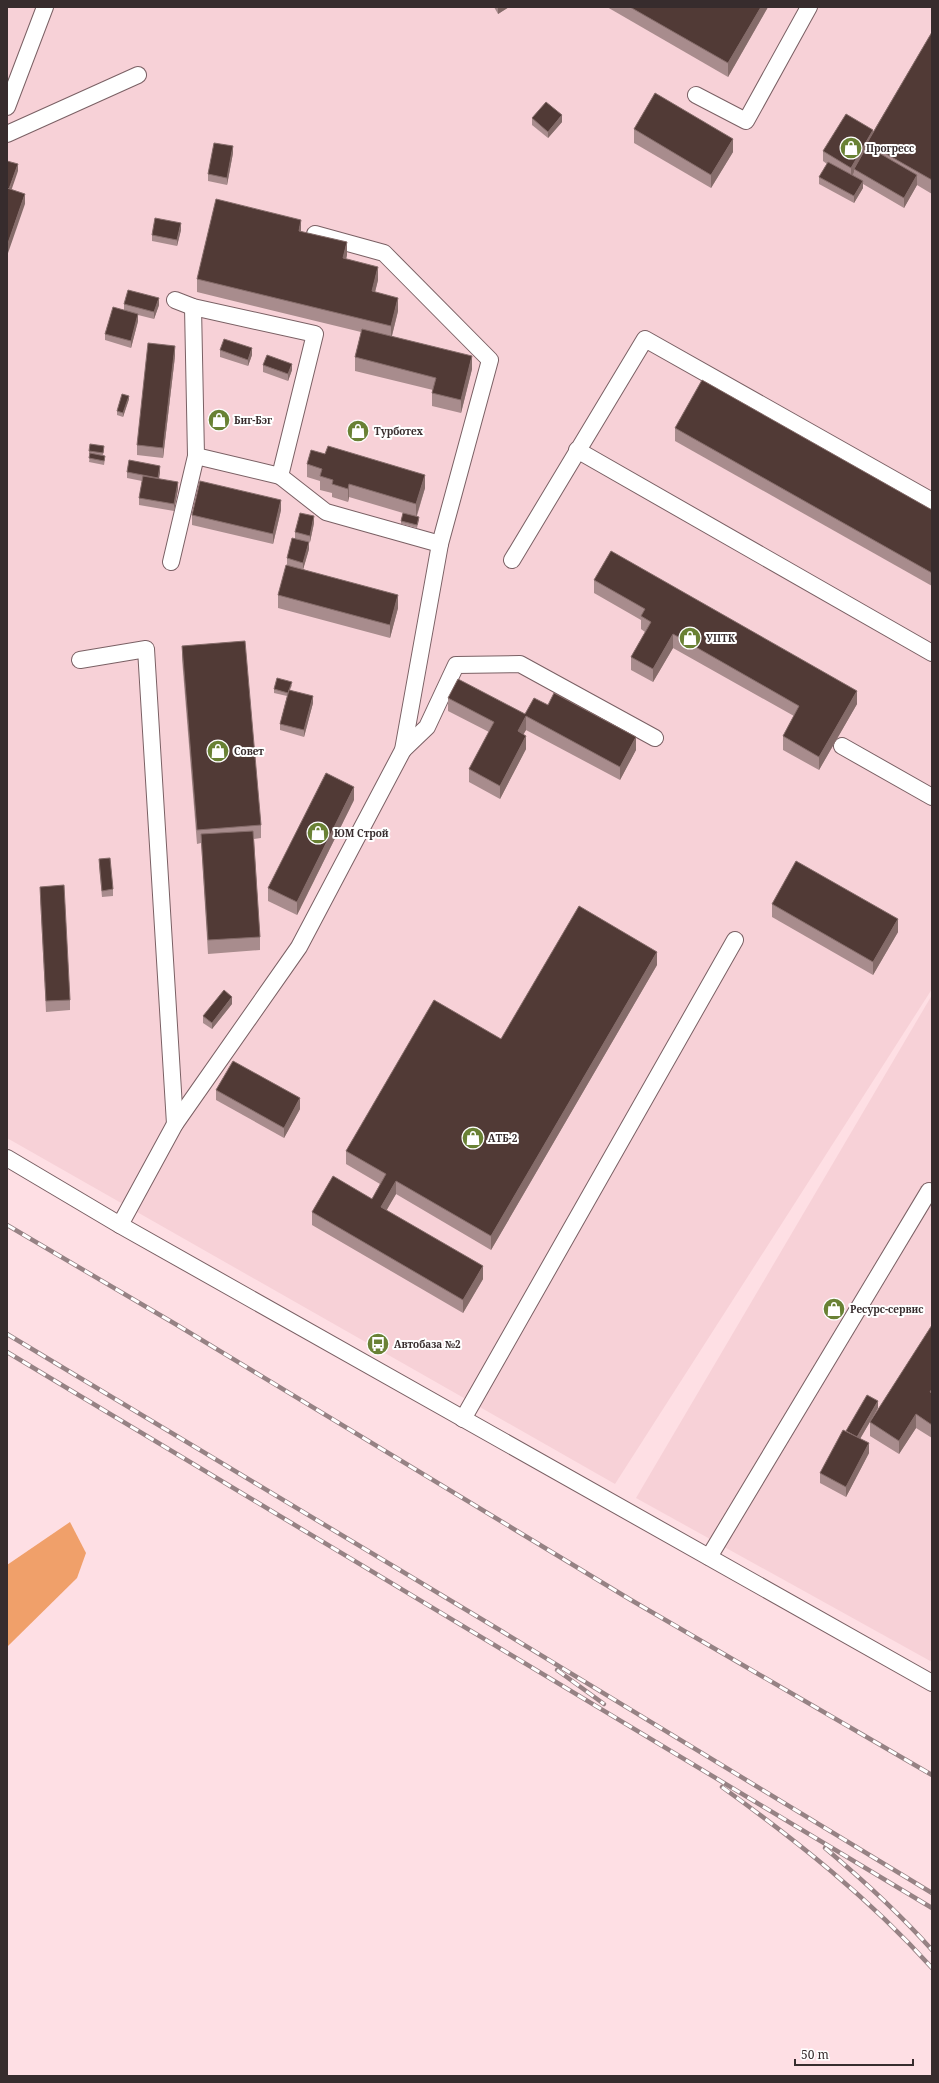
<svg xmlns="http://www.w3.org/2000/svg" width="939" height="2083" viewBox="0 0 939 2083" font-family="'Noto Serif',serif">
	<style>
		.built { fill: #f7d1d7 }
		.forest { fill: #f0a06a }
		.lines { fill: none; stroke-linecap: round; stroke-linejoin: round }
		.minor-casing { stroke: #7a6064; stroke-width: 18 }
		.minor { stroke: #fff; stroke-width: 16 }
		.rail-casing { stroke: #968284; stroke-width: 4.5 }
		.rail { stroke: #fff; stroke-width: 3; stroke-dasharray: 9; stroke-linecap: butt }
		.wall { fill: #a88c8d }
		.shaded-wall { fill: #856c6a }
		.building { fill: #513a36; stroke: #856c6a }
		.labels { text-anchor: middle; stroke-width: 4; stroke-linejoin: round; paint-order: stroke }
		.poi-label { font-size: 10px; font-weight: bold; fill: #372c2d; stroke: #fff; text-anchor: start }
	</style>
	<rect width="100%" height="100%" fill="#fedfe4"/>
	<g class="built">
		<polygon points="7,7 932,7 932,989 615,1484 7,1138"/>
		<polygon points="932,995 932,1662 636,1498"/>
	</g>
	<polygon class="forest" points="70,1522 86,1553 77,1578 7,1647 7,1565"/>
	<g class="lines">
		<g class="minor-casing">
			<g id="minor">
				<polyline points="696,95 746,121 809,7"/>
				<polyline points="7,107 45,7"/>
				<polyline points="7,134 138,75"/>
				<polyline points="175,300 193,307 315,334 280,476 326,512 440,544"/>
				<polyline points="193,307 196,456 280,476"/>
				<polyline points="577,450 932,653"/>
				<polyline points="512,560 645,339 932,501"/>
				<polyline points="171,562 196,456"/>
				<polyline points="80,660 146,649 175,1124"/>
				<polyline points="842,746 932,797"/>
				<polyline points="403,750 427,727 456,665 520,664 655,738"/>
				<polyline points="7,1158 120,1225 932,1683"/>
				<polyline points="120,1225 175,1124 299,947 403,750 440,544 490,360 384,253 315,234"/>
				<polyline points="463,1419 735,940"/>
				<polyline points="709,1557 929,1191"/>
			</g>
		</g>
		<use href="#minor" class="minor"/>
		<g class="rail-casing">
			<g id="rail">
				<polyline points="7,1225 177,1325 631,1600 932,1775"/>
				<polyline points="7,1334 503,1632 932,1893"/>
				<polyline points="7,1352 932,1908"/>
				<polyline points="557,1670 604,1704"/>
				<path d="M722,1787c75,54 147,111 210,181"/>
				<path d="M825,1848c38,32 74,65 107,102"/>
			</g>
		</g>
		<use href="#rail" class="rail"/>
	</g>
	<g class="wall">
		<polygon points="494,7 509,7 498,14"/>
		<polygon points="607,7 768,7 728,77"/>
		<polygon points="932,32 932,194 917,185 904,208 863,184 863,188 854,203 819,184 819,177 827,164 823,161 823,151 873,132"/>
		<polygon points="532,118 562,122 548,138 532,125"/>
		<polygon points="634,129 733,152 711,188 634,143"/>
		<polygon points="233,153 227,185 208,181 208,174"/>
		<polygon points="181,230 177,246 152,241 152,235"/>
		<polygon points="301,231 347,255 346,259 378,280 375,292 398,311 392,336 472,369 461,413 432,406 432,393 433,390 355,371 355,357 361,332 197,292 197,279"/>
		<polygon points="124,304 159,305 154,319 138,315 138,321 131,348 105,340 105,334 124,310"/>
		<polygon points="220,350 252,355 248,366 220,357"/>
		<polygon points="175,356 163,458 137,455 137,445"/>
		<polygon points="263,365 292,370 288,381 263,372"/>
		<polygon points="129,399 123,417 117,415 117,411"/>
		<polygon points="675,428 932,510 932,586 675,441"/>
		<polygon points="104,450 103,455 105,459 104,465 89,462 90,454 89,454 89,451"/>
		<polygon points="307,464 425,488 417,516 419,520 417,528 401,524 401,521 403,513 349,497 348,502 332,497 332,493 320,490 320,481 307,477"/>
		<polygon points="127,472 160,472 159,479 178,489 174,511 139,505 139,498 142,481 127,478"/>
		<polygon points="281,510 273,544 192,525 192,515"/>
		<polygon points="314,523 310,542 295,539 295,532"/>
		<polygon points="309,549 303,569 398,608 390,638 278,608 278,595 287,565 287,558"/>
		<polygon points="594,580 857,704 819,770 783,750 783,736 794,716 673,648 653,682 631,670 631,657 645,632 641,629 641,620 594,593"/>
		<polygon points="182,646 261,825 261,838 254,839 260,937 260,950 208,954 201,843 197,844 182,659"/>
		<polygon points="292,685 290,690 313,703 304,737 280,730 280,724 287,696 274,693 274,689"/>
		<polygon points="448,698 525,714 636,750 620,780 526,730 523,734 526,749 500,799 469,782 469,769 489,732 448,711"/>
		<polygon points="354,800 297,915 268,901 268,888"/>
		<polygon points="99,859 113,889 113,896 102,897 99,866"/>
		<polygon points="40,887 70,1000 70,1010 46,1012 40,897"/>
		<polygon points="772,904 898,932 873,975 772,917"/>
		<polygon points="657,965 491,1250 396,1194 386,1210 483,1279 463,1313 312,1225 312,1212 372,1199 380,1184 346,1164 346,1151 501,1039"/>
		<polygon points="232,1004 212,1029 203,1023 203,1016"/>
		<polygon points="216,1090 300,1109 284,1138 216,1100"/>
		<polygon points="932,1325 932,1438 916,1428 899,1454 870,1436 870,1422"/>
		<polygon points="878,1408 860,1439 869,1453 846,1497 820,1483 820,1473"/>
	</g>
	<g class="shaded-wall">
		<polygon points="498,7 509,7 498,14"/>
		<polygon points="761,7 768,7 728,77 728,63"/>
		<polygon points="562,115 562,122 548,138 548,132"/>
		<polygon points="873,130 873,140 867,143 867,150 854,169 854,172 851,178 851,168"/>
		<polygon points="733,139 733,152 711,188 711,175"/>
		<polygon points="233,146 233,153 227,185 227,178"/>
		<polygon points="18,164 18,171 9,197 9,190"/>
		<polygon points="917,175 917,185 904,208 904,198"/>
		<polygon points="863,181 863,188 854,203 854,196"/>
		<polygon points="25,194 25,204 7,256 7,246"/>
		<polygon points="301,220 301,233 299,231"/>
		<polygon points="181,223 181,230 177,246 177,240"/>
		<polygon points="347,242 347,255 343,271 343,258"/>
		<polygon points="378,267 378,280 372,304 372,291"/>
		<polygon points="159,298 159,305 154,319 154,312"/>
		<polygon points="398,298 398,311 391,339 391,326"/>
		<polygon points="138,314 138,321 131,348 131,341"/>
		<polygon points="175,346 175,356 163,458 163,448"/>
		<polygon points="252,348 252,355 248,366 248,360"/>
		<polygon points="472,356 472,369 461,413 461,400"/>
		<polygon points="292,364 292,370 288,381 288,374"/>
		<polygon points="129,396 129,399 123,417 123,413"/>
		<polygon points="160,466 160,472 158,484 158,478"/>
		<polygon points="425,475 425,488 416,517 416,504"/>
		<polygon points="178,482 178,489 174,511 174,504"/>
		<polygon points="349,484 349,497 348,502 348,489"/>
		<polygon points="281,500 281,510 273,544 273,534"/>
		<polygon points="314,516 314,523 310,542 310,536"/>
		<polygon points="309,542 309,549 303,570 303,563"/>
		<polygon points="398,595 398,608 390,638 390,625"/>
		<polygon points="673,634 673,648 653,682 653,669"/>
		<polygon points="857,691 857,704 819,770 819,757"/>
		<polygon points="313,696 313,703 304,737 304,730"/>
		<polygon points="526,716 526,730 518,744 518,731"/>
		<polygon points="526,736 526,749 500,799 500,786"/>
		<polygon points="636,737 636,750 620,780 620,767"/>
		<polygon points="354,787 354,800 297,915 297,902"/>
		<polygon points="898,919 898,932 873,975 873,962"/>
		<polygon points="657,952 657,965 491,1250 491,1236"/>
		<polygon points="232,997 232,1004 212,1029 212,1023"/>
		<polygon points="300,1098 300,1109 284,1138 284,1128"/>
		<polygon points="396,1181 396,1194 381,1220 381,1207"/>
		<polygon points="483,1266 483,1279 463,1313 463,1300"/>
		<polygon points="878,1401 878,1408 857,1444 857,1438"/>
		<polygon points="916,1414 916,1428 899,1454 899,1441"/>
		<polygon points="869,1443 869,1453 846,1497 846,1487"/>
	</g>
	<g class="building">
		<polygon points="630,7 761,7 728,63"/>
		<polygon points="932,32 932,180 867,143"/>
		<polygon points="655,93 733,139 711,175 634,129"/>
		<polygon points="546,102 562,115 548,132 532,118"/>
		<polygon points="846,114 873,130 851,168 823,151"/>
		<polygon points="214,143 233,146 227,178 208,174"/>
		<polygon points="867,146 917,175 904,198 854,169"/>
		<polygon points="7,161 18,164 9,189 7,188"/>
		<polygon points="828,162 863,181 854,196 819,177"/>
		<polygon points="7,188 25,194 7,246"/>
		<polygon points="216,199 301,220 299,231 347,242 343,258 378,267 372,291 398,298 391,326 197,279"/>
		<polygon points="155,218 181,223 177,240 152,235"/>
		<polygon points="128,290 159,298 154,312 124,304"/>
		<polygon points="113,307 138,314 131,341 105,334"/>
		<polygon points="362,329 472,356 461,400 432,393 436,378 355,357"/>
		<polygon points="224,339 252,348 248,360 220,350"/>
		<polygon points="148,343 175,346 163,448 137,445"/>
		<polygon points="267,355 292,364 288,374 263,365"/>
		<polygon points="702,380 932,510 932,573 675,428"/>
		<polygon points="122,394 129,396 123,413 117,411"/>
		<polygon points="90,444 104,446 103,453 89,451"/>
		<polygon points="328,446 425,475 416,504 349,484 348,489 332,484 333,480 320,476 322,469 307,464 311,450 325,454"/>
		<polygon points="90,453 105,456 104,461 89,458"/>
		<polygon points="129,460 160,466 158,478 127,472"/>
		<polygon points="143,476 178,482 174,504 139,498"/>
		<polygon points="200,481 281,500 273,534 192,515"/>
		<polygon points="300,513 314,516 310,536 295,532"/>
		<polygon points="403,513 419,517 417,525 401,521"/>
		<polygon points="292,538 309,542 303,563 287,558"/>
		<polygon points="611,551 857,691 819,757 783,736 799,706 673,634 653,669 631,657 651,622 641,616 645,609 594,580"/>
		<polygon points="286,565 398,595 390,625 278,595"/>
		<polygon points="245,641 261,825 197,830 182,646"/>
		<polygon points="277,678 292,682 289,690 288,693 274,689"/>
		<polygon points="458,679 525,714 534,698 548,705 554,693 636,737 620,767 526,716 518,731 526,736 500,786 469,769 494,722 448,698"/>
		<polygon points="289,690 313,696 304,730 280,724"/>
		<polygon points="326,773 354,787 297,902 268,888"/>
		<polygon points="253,831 260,937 208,940 201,834"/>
		<polygon points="110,858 113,889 102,891 99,859"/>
		<polygon points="796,861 898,919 873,962 772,904"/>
		<polygon points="64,885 70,1000 46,1001 40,887"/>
		<polygon points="579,906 657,952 491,1236 396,1181 381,1207 483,1266 463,1300 312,1212 333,1176 372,1199 386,1174 346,1151 434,1000 501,1039"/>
		<polygon points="224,990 232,997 212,1023 203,1016"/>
		<polygon points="233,1061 300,1098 284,1128 216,1090"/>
		<polygon points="932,1325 932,1389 930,1392 932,1393 932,1425 916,1414 899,1441 870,1422"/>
		<polygon points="867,1395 878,1401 857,1437 846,1431"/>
		<polygon points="843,1430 869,1443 846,1487 820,1473"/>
	</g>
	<defs>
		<g id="shop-disc" transform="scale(1.15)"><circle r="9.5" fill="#698134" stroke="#fff"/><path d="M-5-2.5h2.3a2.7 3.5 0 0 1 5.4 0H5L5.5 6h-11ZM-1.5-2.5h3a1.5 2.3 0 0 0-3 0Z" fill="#fff"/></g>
		<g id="bus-disc" transform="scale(1.15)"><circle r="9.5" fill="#698134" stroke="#fff"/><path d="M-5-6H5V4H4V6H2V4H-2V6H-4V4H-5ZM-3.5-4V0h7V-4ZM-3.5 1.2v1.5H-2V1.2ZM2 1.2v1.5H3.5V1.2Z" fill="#fff"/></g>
	</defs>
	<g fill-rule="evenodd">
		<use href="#shop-disc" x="851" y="148"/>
		<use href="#shop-disc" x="219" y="420"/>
		<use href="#shop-disc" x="358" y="431"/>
		<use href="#shop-disc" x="690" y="638"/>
		<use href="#shop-disc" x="218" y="751"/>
		<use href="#shop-disc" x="318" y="833"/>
		<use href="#shop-disc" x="473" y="1138"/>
		<use href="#shop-disc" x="834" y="1309"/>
		<use href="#bus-disc" x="378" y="1344"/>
	</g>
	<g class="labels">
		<g class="poi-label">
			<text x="866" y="152">Прогресс</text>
			<text x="234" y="424">Биг-Бэг</text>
			<text x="374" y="435">Турботех</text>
			<text x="706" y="642">УПТК</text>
			<text x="234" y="755">Совет</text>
			<text x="334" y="837">ЮМ Строй</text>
			<text x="488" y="1142">АТБ-2</text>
			<text x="850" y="1313">Ресурс-сервис</text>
			<text x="394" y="1348">Автобаза №2</text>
		</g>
	</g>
	<rect width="939" height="2083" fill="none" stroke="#372c2d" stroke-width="16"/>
	<path d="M795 2059v6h118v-6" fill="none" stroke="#372c2d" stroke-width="2"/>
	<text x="801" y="2059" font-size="12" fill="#372c2d" stroke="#ffffff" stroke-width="3" paint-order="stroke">50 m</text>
</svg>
